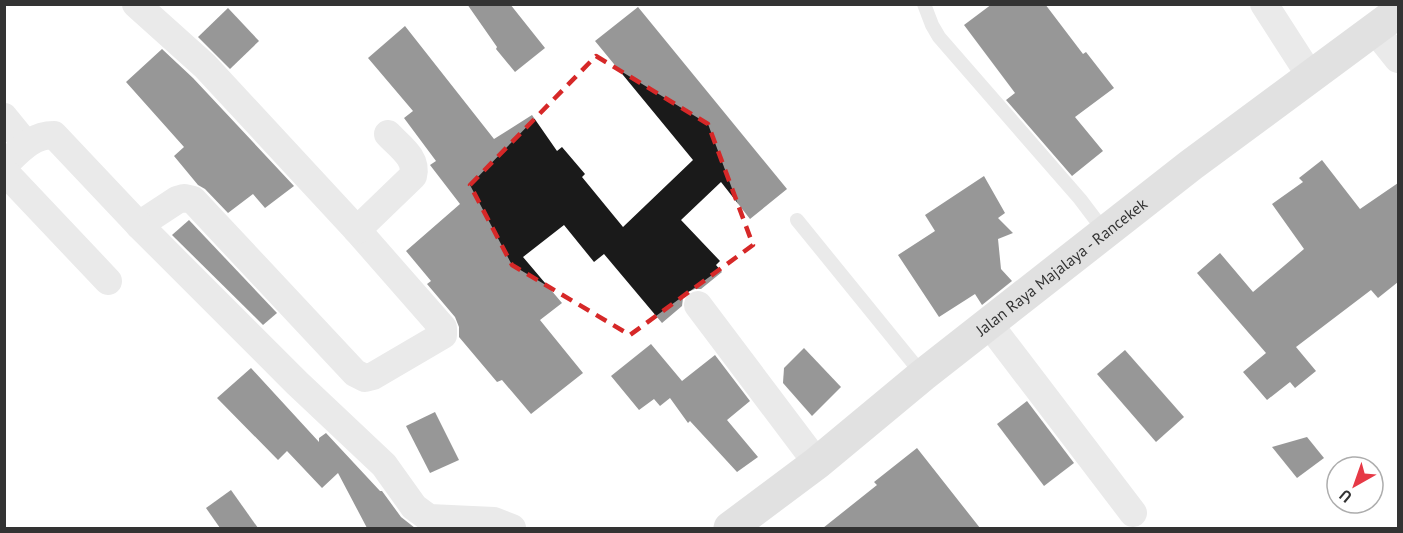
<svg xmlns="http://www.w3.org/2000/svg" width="1403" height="533" viewBox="0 0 1403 533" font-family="'PT Sans',sans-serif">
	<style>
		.building { fill: #1a1a1a }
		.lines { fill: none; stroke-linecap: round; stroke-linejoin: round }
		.lane { stroke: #d0d0d0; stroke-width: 14 }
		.street { stroke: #d0d0d0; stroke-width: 28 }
		.secondary { stroke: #bdbdbd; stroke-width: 33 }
		.marked { fill: none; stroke: #d62828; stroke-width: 4.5; stroke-dasharray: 12 8; stroke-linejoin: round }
		.labels { text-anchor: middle; stroke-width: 6; stroke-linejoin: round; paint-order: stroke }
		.street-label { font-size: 16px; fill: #333; stroke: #fff }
	</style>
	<rect width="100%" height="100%" fill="#fff"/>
	<g class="building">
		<polygon points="467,4 510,4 545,48 515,72 496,49 497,47"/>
		<polygon points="992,4 1045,4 1083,54 1086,52 1114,88 1075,117 1103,151 1072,176 1006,100 1015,93 964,25"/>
		<polygon points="638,7 787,189 750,219 721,182 681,220 720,261 716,265 722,272 701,289 695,289 688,292 683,298 682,306 662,323 604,254 594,262 564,225 523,257 562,303 540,320 583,373 531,414 502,380 497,382 459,337 459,327 455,317 427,284 431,281 406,251 460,204 430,165 436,161 404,118 413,111 368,58 405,26 494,139 532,115 557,151 562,147 585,174 582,177 623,227 693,160 595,41"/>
		<polygon points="228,8 259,41 230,69 198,37"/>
		<polygon points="162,49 193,78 294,186 265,208 253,194 228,213 205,189 198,185 174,156 184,147 126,82"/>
		<polygon points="1322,160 1360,209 1398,183 1398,282 1378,298 1371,290 1296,347 1316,371 1295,388 1290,382 1267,400 1243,372 1266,353 1197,273 1220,253 1253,292 1304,249 1272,204 1303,182 1299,178"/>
		<polygon points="984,176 1005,213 998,218 1013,233 998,239 1001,269 1012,281 982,305 975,294 939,317 898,255 935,231 925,215"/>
		<polygon points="189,220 277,313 263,325 172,235"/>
		<polygon points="651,344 682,381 715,355 750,401 727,420 758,457 737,472 690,421 688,423 670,398 660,406 654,399 639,410 611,376"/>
		<polygon points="804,348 841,387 812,416 783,383 784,368"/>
		<polygon points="1125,350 1184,417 1156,442 1097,374"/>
		<polygon points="251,368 319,442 319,438 326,433 380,491 382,491 401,517 415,528 367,528 338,473 322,488 287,451 278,460 217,398"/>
		<polygon points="1027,401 1074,463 1044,486 997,424"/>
		<polygon points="435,412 459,460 430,473 406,426"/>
		<polygon points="1307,437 1324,458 1297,478 1272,447"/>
		<polygon points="917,448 980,528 823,528 877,485 874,482"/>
		<polygon points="231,490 258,528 220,528 206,508"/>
	</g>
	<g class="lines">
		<g class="lane">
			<polyline points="924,4 932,25 939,37 1080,199 1105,232"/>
			<polyline points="797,220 923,375"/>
		</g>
		<g class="street">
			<polyline points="136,4 205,66 357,230 443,328 443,335 373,376 365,378 355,373 193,200 184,198 177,200 139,225"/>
			<polyline points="1264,4 1311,77"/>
			<polyline points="1374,29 1398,59"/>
			<polyline points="4,117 26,144"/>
			<path d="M4,165c16,-15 28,-30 50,-30l85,90 158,158 87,82 30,42 15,11 65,3 18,7"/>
			<polyline points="4,171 108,281"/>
			<path d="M357,230l56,-54c5,-18 -14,-30 -25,-42"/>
			<polyline points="698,305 817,463"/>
			<polyline points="989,324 1133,513"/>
		</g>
		<path class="secondary" id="s1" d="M730,528l87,-65 106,-88 268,-210 207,-153"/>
	</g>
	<path d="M0 0H1403V533H0ZM596,56l112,68 45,121 -123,90 -118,-70 -42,-80z" fill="#fff" fill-opacity=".55" fill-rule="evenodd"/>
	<path class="marked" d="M596,56l112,68 45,121 -123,90 -118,-70 -42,-80z"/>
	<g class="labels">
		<g class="street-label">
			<text dy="6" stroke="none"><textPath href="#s1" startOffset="422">Jalan Raya Majalaya - Rancekek</textPath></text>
		</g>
	</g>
	<rect width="1403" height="533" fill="none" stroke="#333333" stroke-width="12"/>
	<g transform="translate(1355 485) rotate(220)"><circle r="28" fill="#ffffff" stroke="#adadad" stroke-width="1.5"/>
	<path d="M0-4.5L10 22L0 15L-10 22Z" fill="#e63946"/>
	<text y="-9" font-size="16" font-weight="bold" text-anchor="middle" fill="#333333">U</text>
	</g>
</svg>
